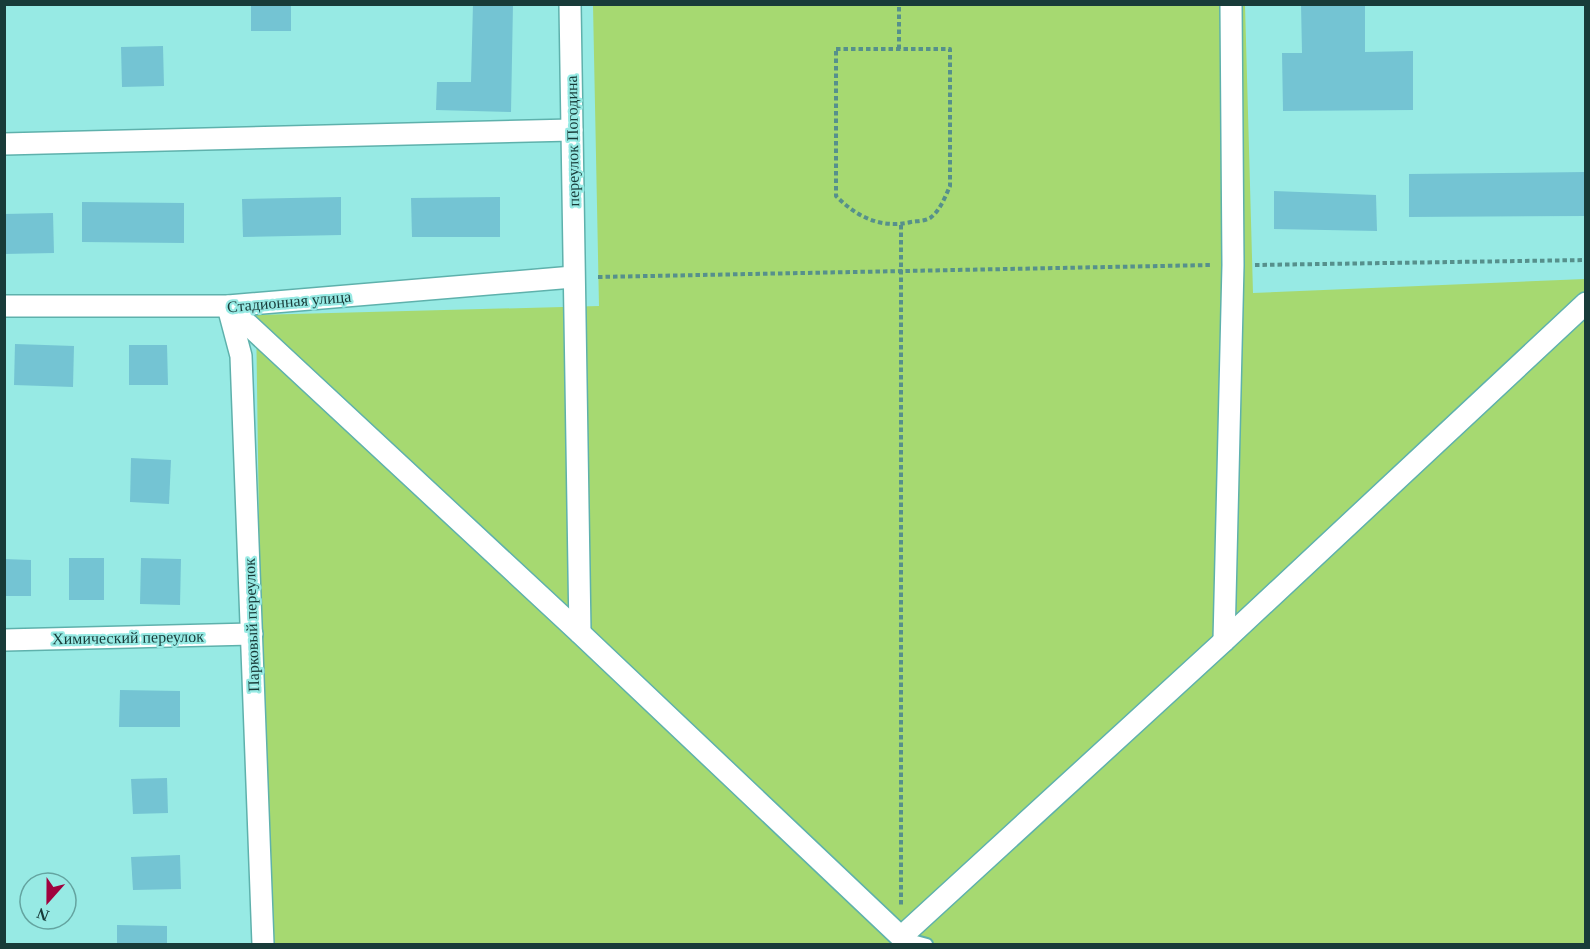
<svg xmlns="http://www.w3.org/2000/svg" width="1590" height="949" viewBox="0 0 1590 949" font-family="Georgia,serif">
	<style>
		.green { fill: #a6d971 }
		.building { fill: #74c4d3 }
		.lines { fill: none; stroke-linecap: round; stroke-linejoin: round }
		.lane-casing { stroke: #5eb1ac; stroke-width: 14 }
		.street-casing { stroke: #5eb1ac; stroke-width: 24 }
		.path { stroke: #56908c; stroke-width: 4; stroke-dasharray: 4.5 3; stroke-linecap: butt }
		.lane { stroke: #fff; stroke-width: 10 }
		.street { stroke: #fff; stroke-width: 21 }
		.labels { text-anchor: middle; stroke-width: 4.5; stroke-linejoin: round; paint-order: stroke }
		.street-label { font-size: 16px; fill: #183b39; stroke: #97eae4 }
	</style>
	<rect width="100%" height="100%" fill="#97eae4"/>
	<polygon class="green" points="593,5 1245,5 1253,293 1585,279 1585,944 265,944 256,315 599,306"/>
	<g class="building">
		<polygon points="473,4 513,4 511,112 436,110 437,82 471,82"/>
		<polygon points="1301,4 1365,4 1365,52 1413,51 1413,110 1283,111 1282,53 1302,53"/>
		<rect x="251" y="5" width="40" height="26"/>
		<polygon points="163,46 164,86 122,87 121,47"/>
		<polygon points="1586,172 1586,216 1409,217 1409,174"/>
		<polygon points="1274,191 1376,195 1377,231 1274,229"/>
		<polygon points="341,197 341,235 243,237 242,199"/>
		<polygon points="500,197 500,237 412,237 411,198"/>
		<polygon points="82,202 184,203 184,243 82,242"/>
		<polygon points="53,213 54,253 4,254 4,214"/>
		<polygon points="15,344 74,346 73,387 14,385"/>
		<polygon points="129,345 167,345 168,385 129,385"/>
		<polygon points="131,458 171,460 169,504 130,502"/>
		<rect x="69" y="558" width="35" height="42"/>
		<polygon points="141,558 181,559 180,605 140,604"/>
		<polygon points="4,559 31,560 31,596 4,596"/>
		<polygon points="120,690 180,691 180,727 119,727"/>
		<polygon points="167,778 168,813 133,814 131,779"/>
		<polygon points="180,855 181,889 133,890 131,857"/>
		<polygon points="117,925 167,926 167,944 117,944"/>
	</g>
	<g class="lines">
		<g class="lane-casing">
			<polyline id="lane" points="901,937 927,944"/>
		</g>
		<g class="street-casing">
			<g id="street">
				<polyline points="570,4 580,633"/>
				<polyline points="4,144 572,130"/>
				<polyline points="4,306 228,306 573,277"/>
				<polyline points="228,306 580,633 901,937 1224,641 1586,303"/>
				<polyline points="228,307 241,356 263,944"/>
				<polyline points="4,640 252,634"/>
				<polyline points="1224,641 1233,265 1231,4"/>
			</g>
		</g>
		<g class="path">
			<path d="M836,49h114v137c-5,11 -10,25 -20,32 -5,3 -13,3 -19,4 -30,7 -54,-5 -75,-26z"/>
			<polyline points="899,49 899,4"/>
			<polyline points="901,225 901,906"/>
			<polyline points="1255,265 1586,260"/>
			<polyline points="598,277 1211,265"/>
		</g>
		<use href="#lane" class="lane"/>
		<use href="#street" class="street"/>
	</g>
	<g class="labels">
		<g class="street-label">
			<text transform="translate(572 141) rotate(-91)" y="6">переулок Погодина</text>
			<text transform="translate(289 301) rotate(-5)" y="6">Стадионная улица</text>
			<text transform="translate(251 625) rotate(-92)" y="6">Парковый переулок</text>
			<text transform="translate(128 637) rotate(-1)" y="6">Химический переулок</text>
		</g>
	</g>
	<rect width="1590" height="949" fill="none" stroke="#183b39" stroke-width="12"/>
	<g transform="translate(48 901) rotate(201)"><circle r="28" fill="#97eae4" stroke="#64a4a0" stroke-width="1.5"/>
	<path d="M0-4.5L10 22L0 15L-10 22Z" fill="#a0023e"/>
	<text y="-9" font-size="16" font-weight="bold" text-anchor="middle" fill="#183b39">N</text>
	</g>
</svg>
